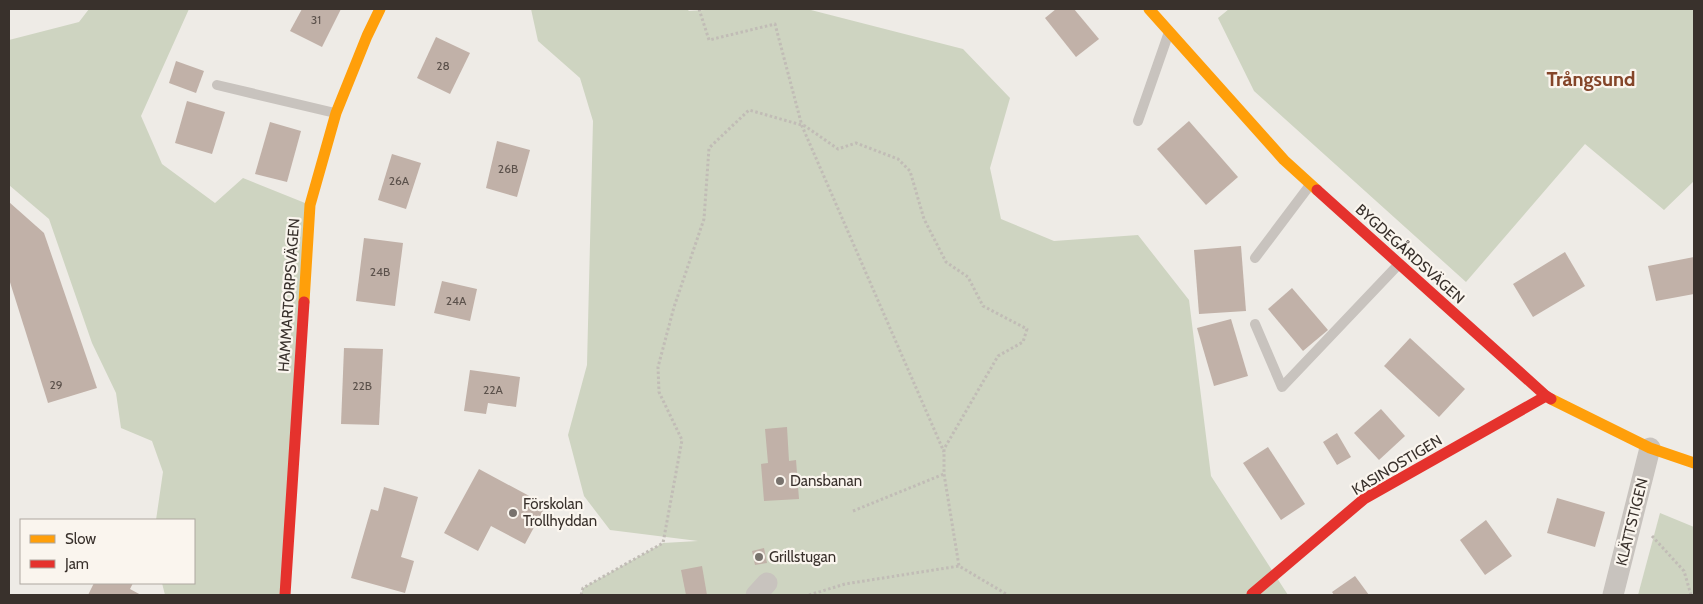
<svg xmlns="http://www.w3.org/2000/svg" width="1703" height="604" viewBox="0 0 1703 604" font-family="Cabin,sans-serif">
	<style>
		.green { fill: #ced4c1 }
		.building { fill: #c1b1a8 }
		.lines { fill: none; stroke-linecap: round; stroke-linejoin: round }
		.path { stroke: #c1bcb6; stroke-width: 3; stroke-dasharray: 2.5 2.5; stroke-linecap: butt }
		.lane { stroke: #c8c3be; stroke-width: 10 }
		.street { stroke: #c8c3be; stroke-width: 21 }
		.slow { stroke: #ff9f0a; stroke-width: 11 }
		.jam { stroke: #e5322d; stroke-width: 11 }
		.poi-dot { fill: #78726d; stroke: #faf5ee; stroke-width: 2 }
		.labels { text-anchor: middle; stroke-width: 4.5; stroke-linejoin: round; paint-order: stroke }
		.number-label { font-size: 12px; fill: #5b514b }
		.street-label { font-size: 15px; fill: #39312c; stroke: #faf5ee }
		.poi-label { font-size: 15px; fill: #39312c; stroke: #faf5ee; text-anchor: start }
		.district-label { font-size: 20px; font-weight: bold; fill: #844529; stroke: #faf5ee }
	</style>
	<rect width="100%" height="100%" fill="#eeebe6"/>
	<g class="green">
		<polygon points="89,9 189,9 141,116 162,164 215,203 243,178 310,205 285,595 165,595 162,583 194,583 194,520 156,520 163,472 152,441 121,428 116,393 92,343 49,219 9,185 9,40 79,22"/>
		<polygon points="531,9 687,9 689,11 721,9 807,9 963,49 1010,98 990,168 1001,219 1054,241 1138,235 1189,300 1211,476 1288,595 581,595 583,588 663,543 698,541 610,530 584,496 568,435 587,365 593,121 580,78 538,41"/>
		<polygon points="1229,9 1694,9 1694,181 1664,210 1585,144 1466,282 1254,91 1218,18"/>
		<polygon points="1660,513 1694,527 1694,595 1638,595"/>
	</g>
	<g class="building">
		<polygon points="302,9 341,9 322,47 290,31"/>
		<polygon points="1056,9 1074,9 1099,39 1076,57 1045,18"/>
		<polygon points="436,37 470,53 450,94 417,78"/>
		<polygon points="176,61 204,71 196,93 169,83"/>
		<polygon points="187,101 225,112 212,154 175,143"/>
		<polygon points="1189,121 1238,177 1206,205 1157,149"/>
		<polygon points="270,122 301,131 287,182 255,174"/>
		<polygon points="497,141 530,150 517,197 486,188"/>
		<polygon points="392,154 421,163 406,209 378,200"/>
		<polygon points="9,202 44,233 97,388 48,403 9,279"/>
		<polygon points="364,238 403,243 395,306 356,301"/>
		<polygon points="1241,246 1246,311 1199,314 1194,250"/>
		<polygon points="1565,252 1585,286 1533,317 1513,284"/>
		<polygon points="1694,257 1694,294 1656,301 1648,266"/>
		<polygon points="442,281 477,289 470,321 434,313"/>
		<polygon points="1292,288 1328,330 1303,351 1268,309"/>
		<polygon points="1231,319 1248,376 1214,386 1197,328"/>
		<polygon points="1410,338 1465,389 1439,417 1384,366"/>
		<polygon points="344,348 383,349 379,425 341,424"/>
		<polygon points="470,370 520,377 516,407 488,403 486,414 464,411"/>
		<polygon points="1381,409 1405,436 1379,460 1354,433"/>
		<polygon points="787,427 789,461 796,460 799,499 764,501 761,464 768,463 765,429"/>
		<polygon points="1337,433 1351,457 1337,465 1323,442"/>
		<polygon points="1268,447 1305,504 1281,520 1243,463"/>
		<polygon points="479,469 546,505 525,544 491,526 478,551 444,533"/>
		<polygon points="384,487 418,497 401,557 414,561 405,593 351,578 371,509 378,511"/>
		<polygon points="1557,498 1605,512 1595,547 1547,533"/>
		<polygon points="1486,520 1512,556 1485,575 1460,540"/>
		<polygon points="764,548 767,563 755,565 752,551"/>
		<polygon points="702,566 707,595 686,595 681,570"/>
		<polygon points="1355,576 1369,595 1334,595 1332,592"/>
		<polygon points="94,583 133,583 130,589 141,595 88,595"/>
	</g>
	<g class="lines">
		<g class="path">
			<polyline points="699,9 709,40 775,24 802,126 944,452"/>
			<polyline points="853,511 944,474"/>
			<polyline points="1652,536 1684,571 1691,595"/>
			<polyline points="581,595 583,588 663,543 682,440 659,392 658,367 674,307 704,219 709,148 749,110 805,126 838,149 856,143 898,159 910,171 924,219 946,262 968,277 983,306 1027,329 1023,342 998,356 944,449 944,474 959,566"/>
			<polyline points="809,595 845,584 959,566 1008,595"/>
		</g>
		<g class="lane">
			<polyline points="217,85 335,113"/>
			<polyline points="1138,121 1168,35"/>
			<polyline points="1255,258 1310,185"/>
			<polyline points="1255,324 1282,387 1398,265"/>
		</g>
		<g class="street">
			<polyline points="756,595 767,583"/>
			<polyline points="1613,595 1650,448"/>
		</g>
		<g class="slow">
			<polyline points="1149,9 1284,160 1317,190"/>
			<polyline points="304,302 310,205 336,113 367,36 380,9"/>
			<polyline points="1551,399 1650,448 1694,463"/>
		</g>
		<g class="jam">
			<polyline points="1317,190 1546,396 1551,399"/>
			<polyline points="1252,594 1364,499 1546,396"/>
			<polyline points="285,595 304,302"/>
		</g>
	</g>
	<g class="poi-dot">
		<circle cx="780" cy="481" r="5"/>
		<circle cx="513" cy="513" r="5"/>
		<circle cx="759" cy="557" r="5"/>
	</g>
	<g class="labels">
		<g class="number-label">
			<text x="316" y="24">31</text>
			<text x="443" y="70">28</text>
			<text x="508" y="173">26B</text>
			<text x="399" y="185">26A</text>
			<text x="380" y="276">24B</text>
			<text x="456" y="305">24A</text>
			<text x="56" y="389">29</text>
			<text x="362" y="390">22B</text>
			<text x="493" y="394">22A</text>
		</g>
		<g class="street-label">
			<text transform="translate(1410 254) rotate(42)" y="5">BYGDEGÅRDSVÄGEN</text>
			<text transform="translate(289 295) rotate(-86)" y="5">HAMMARTORPSVÄGEN</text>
			<text transform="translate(1397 465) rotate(-31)" y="5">KASINOSTIGEN</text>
			<text transform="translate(1632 522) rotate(-76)" y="5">KLÄTTSTIGEN</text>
		</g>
		<g class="poi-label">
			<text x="790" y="486">Dansbanan</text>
			<text x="523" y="509">Förskolan<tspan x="523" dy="17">Trollhyddan</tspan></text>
			<text x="769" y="562">Grillstugan</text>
		</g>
		<g class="district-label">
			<text x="1591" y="86">Trångsund</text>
		</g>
	</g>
	<rect width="1703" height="604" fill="none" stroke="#39312c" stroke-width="20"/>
	<rect x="20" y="519" width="175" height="65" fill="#faf5ee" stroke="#ada7a0"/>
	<rect x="30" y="535" width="25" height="8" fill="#ff9f0a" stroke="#ada7a0"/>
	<text x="65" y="544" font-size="15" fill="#39312c">Slow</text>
	<rect x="30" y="560" width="25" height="8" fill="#e5322d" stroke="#ada7a0"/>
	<text x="65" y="569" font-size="15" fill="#39312c">Jam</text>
</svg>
